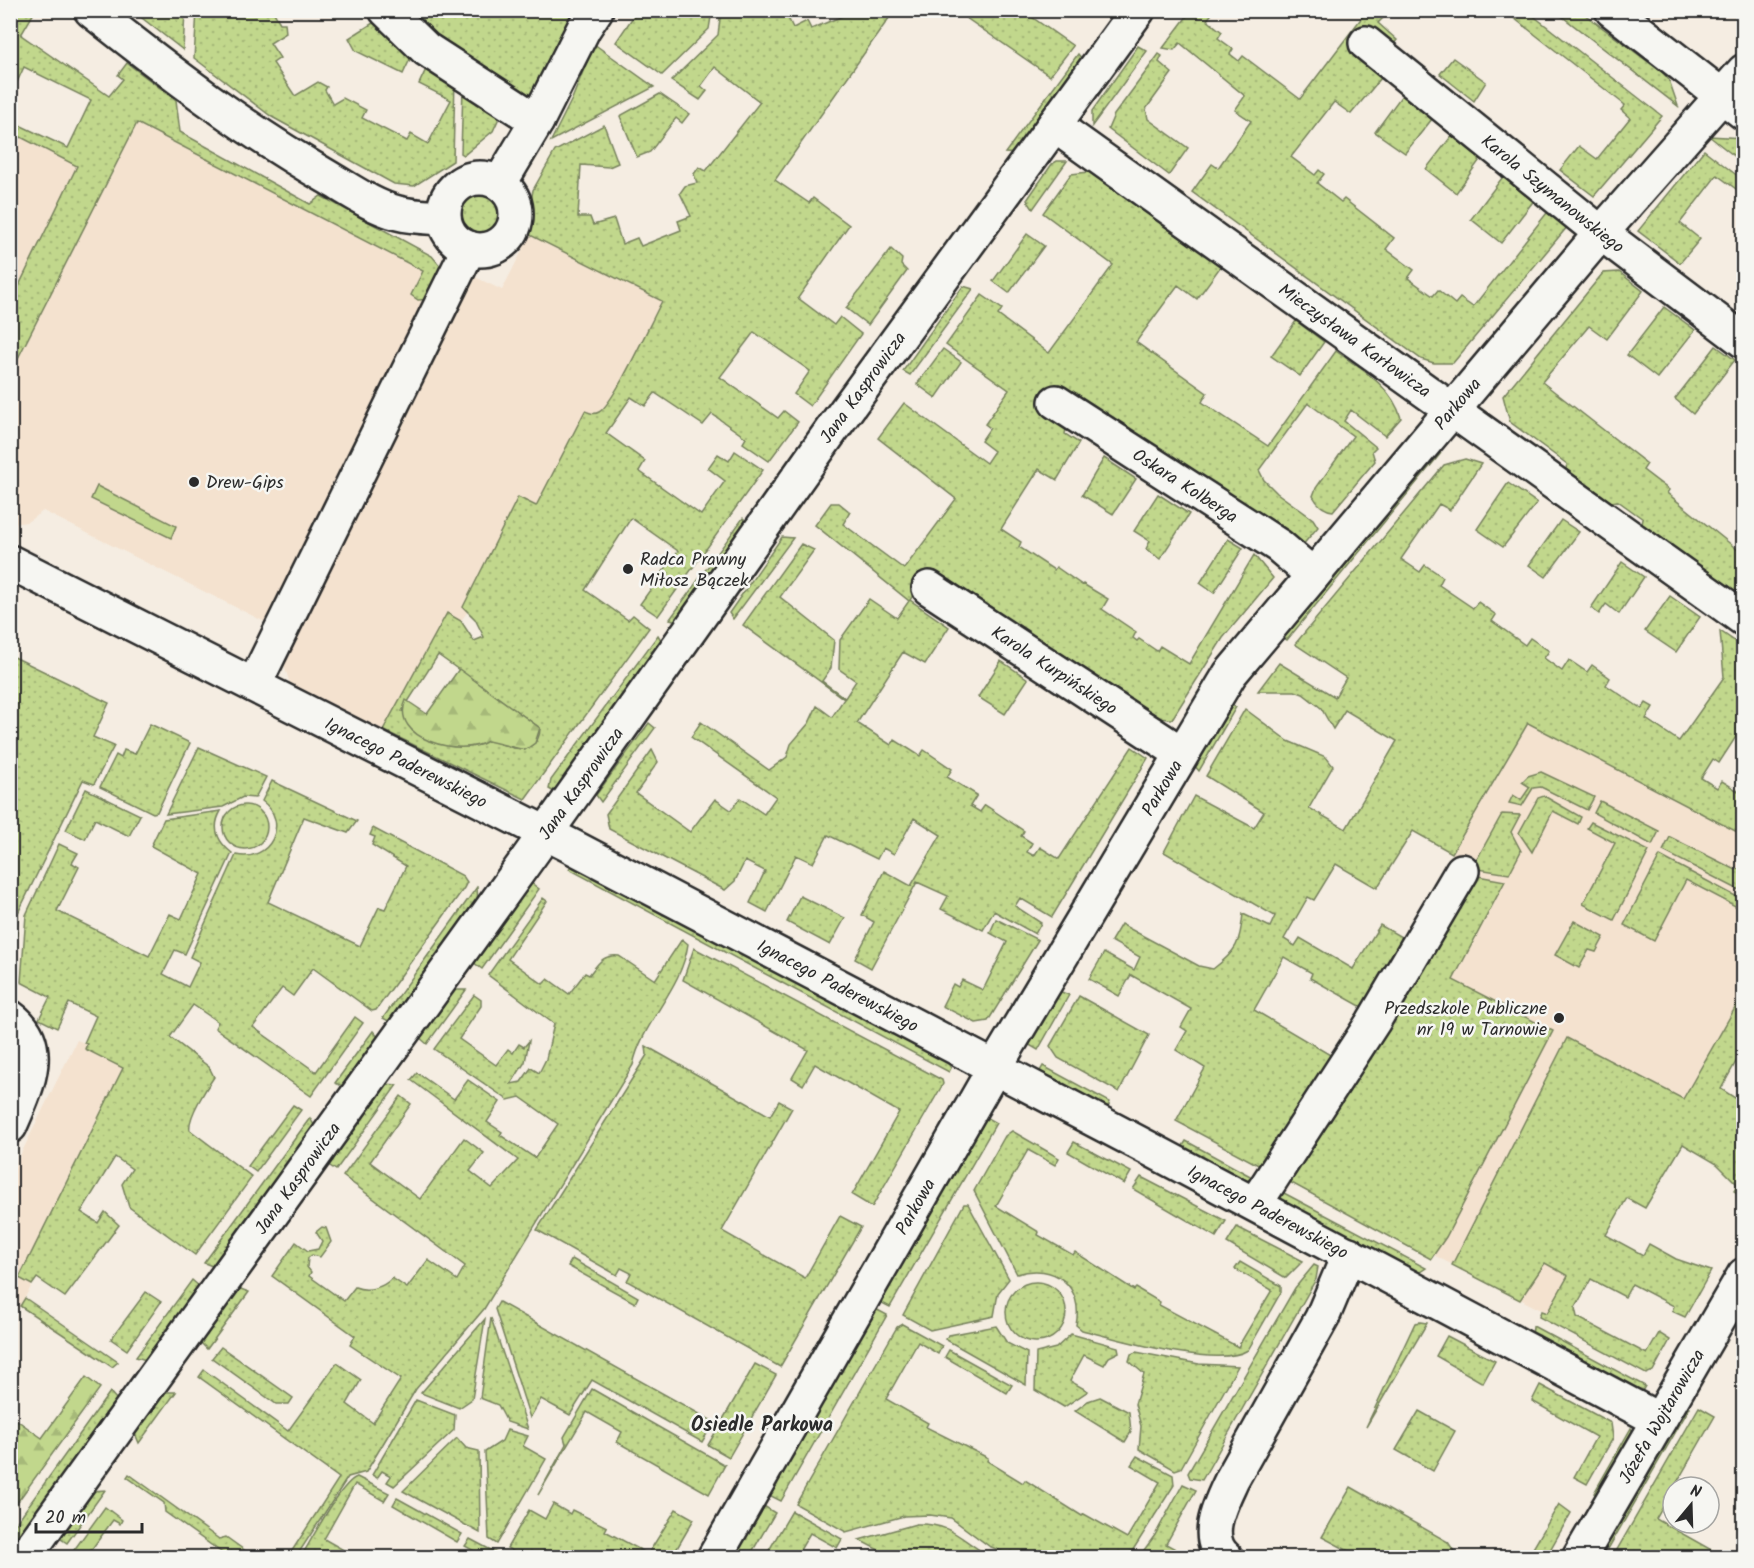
<svg xmlns="http://www.w3.org/2000/svg" width="1754" height="1568" viewBox="0 0 1754 1568" font-family="Kalam,sans-serif">
	<style>
		.built { fill: #f4e2cf }
		.grass { fill: url(#grass-dots); stroke: #76815c; stroke-width: 1.5; fill-rule: evenodd }
		.forest { fill: url(#forest-firs); stroke: #76815c; stroke-width: 1.5 }
		.green { fill: #c1d78c; stroke: #76815c; stroke-width: 1.5 }
		.lines { fill: none; stroke-linecap: round; stroke-linejoin: round }
		.minor-casing { stroke: #2b2b2b; stroke-width: 38 }
		.minor { stroke: #f6f6f2; stroke-width: 33 }
		.poi-dot { fill: #2b2b2b; stroke: #f6f6f2; stroke-width: 2 }
		.labels { text-anchor: middle; stroke-width: 5; stroke-linejoin: round; paint-order: stroke }
		.street-label { font-size: 18px; fill: #2b2b2b; stroke: #f6f6f2 }
		.poi-label { font-size: 18px; fill: #2b2b2b; stroke: #f6f6f2; text-anchor: start }
		.neighbourhood-label { font-size: 20px; font-weight: bold; fill: #2b2b2b; stroke: #f6f6f2 }
	</style>
	<defs>
		<pattern id="grass-dots" width="8" height="8" patternUnits="userSpaceOnUse" patternTransform="scale(1.5)"><rect width="8" height="8" fill="#c1d78c"/><path d="M2 2h.1M6 6h.1" fill="none" stroke="#a6b979" stroke-width="1.8" stroke-linecap="round"/></pattern>
		<pattern id="forest-firs" width="22" height="20" patternUnits="userSpaceOnUse" patternTransform="scale(1.5)"><rect width="22" height="20" fill="#c1d78c"/><path d="M5 1l3.5 6h-7zM16 11l3.5 6h-7z" fill="#a6b979"/></pattern>
	</defs>
	<rect width="100%" height="100%" fill="#f5ede2"/>
	<filter id="ink" filterUnits="userSpaceOnUse"><feTurbulence type="fractalNoise" baseFrequency=".0167" numOctaves="2"/><feDisplacementMap in="SourceGraphic" scale="12" xChannelSelector="R" yChannelSelector="G"/><feConvolveMatrix kernelMatrix="1 2 1 2 8 2 1 2 1" color-interpolation-filters="sRGB"/></filter>
	<g filter="url(#ink)">
		<g class="built">
			<polygon points="137,123 424,271 434,299 271,625 43,511 27,522 11,524 10,372"/>
			<polygon points="11,132 78,166 11,302"/>
			<polygon points="530,235 682,310 509,552 406,700 387,732 290,684 283,662 475,277 502,290"/>
			<polygon points="1528,723 1743,835 1743,994 1557,1318 1286,1180 1471,876 1447,863"/>
			<polygon points="77,1040 87,1044 85,1049 123,1067 19,1278 32,1285 11,1322 11,1174"/>
		</g>
		<g class="grass">
			<polygon points="11,11 35,11 21,35 109,96 123,79 118,75 127,63 176,100 180,132 310,204 321,196 432,256 442,268 434,299 418,300 411,295 423,271 137,123 11,372 11,302 77,166 11,132 11,121 68,148 91,100 24,67 11,95"/>
			<polygon points="133,11 185,11 183,50"/>
			<polygon points="197,11 273,11 280,23 285,23 286,33 270,43 280,58 273,63 295,96 318,82 327,87 325,90 333,104 343,98 366,110 362,118 407,141 411,134 428,144 451,100 419,84 428,65 455,79 453,161 414,186 394,184 272,117 194,58"/>
			<polygon points="403,11 577,11 537,98 527,98"/>
			<polygon points="637,11 637,10 712,11 709,29 662,75 616,42"/>
			<path d="M721,11h64l8,17 14,-7 4,8 39,-16 -1,-2h45l-119,169 34,23 4,-5 36,27 -51,73 36,27 6,-8 21,17 -51,72 -16,-12 16,-23 -56,-39 -34,45 58,41 6,-7 14,11 -29,39 -26,-18 3,-5 -34,-24 -9,11 -48,-32 -10,13 -14,-9 -25,36 39,28 -6,10 62,44 24,-34 -17,-13 10,-14 11,7 6,-10 28,19 -105,146 -18,-12 38,-53 -47,-33 -46,72 43,30 5,-5 16,13 -124,171 -142,-69 64,-117 14,8 13,20 10,-4 -9,-18 -12,-12 55,-110 18,9 49,-95c5,2 9,4 14,1 15,-8 52,-91 63,-111l-132,-66 -4,-6 7,-39 22,-39 49,-26 14,38 -9,4 -28,-2 -3,52h12l3,8 21,-6 8,25 15,-6 4,8 40,-16 -3,-9 13,-5 -11,-23 5,-7 12,-3 -3,-9 5,-7 7,4 54,-69 -45,-35 -14,19 6,5 -7,9 -29,-19 47,-46zM438,655l102,73c0,17 -13,22 -27,20l-111,-37z"/>
			<polygon points="956,11 1023,11 1073,46 1050,76"/>
			<polygon points="1191,11 1214,11 1207,20 1222,32 1218,38 1233,49 1230,54 1239,61 1243,56 1300,99 1363,16 1357,11 1409,11 1399,17 1385,16 1378,23 1397,40 1371,70 1381,78 1351,114 1334,102 1291,157 1315,175 1319,170 1324,174 1317,183 1341,202 1344,199 1394,238 1386,249 1414,270 1408,278 1433,296 1438,290 1455,304 1460,298 1473,307 1550,209 1568,226 1453,363 1434,363 1421,359 1192,192 1212,164 1218,168 1251,121 1235,110 1245,96 1180,43 1174,50 1163,48"/>
			<polygon points="1505,11 1527,11 1662,116 1594,196 1560,170 1579,146 1597,159 1630,118 1621,110 1625,105"/>
			<polygon points="1555,11 1580,11 1663,73 1669,80 1678,106"/>
			<polygon points="373,23 412,55 403,74 356,51 349,38"/>
			<polygon points="594,44 654,87 551,141 572,99"/>
			<polygon points="1138,46 1147,51 1092,126 1092,111"/>
			<polygon points="1078,54 1085,63 1019,154 1005,153"/>
			<polygon points="1159,54 1162,56 1159,62 1172,73 1146,109 1148,119 1188,148 1169,175 1108,129 1114,115"/>
			<polygon points="1453,58 1486,82 1474,101 1440,74"/>
			<polygon points="463,88 497,113 499,118 493,131 464,155 461,153"/>
			<polygon points="660,94 689,114 682,123 676,118 650,152 637,157 620,116"/>
			<polygon points="1402,95 1432,119 1405,153 1375,132"/>
			<polygon points="1453,134 1482,157 1456,193 1426,169"/>
			<polygon points="1709,136 1743,138 1743,163"/>
			<polygon points="1704,150 1743,180 1743,194 1717,175 1680,223 1700,239 1680,263 1638,231"/>
			<polygon points="1057,161 1067,161 1033,209 1027,200 1052,164"/>
			<path d="M1089,172l132,94 -24,33 -19,-14 -42,57 71,51 -5,9 66,44 68,-95c26,19 56,35 65,67l-16,18 -34,-26 -7,11 32,26 -4,4 3,10 -42,50c-9,-1 -16,-7 -20,-15l3,-8 37,-52 -45,-33 -49,67 5,10 13,13 36,26 5,8 -17,20 -240,-155 -16,24 21,13 -1,5 14,9 -22,37 -18,-11 -38,60 20,13 -2,5 35,23 2,-3 26,18 1,-1 25,15 -6,10 34,23 -3,6 4,3 2,-2 18,12 3,-5 29,18 65,-109 19,23 -50,60 -51,81 -21,-1 -223,-146 -18,28 39,27 -24,37 -22,-12 -46,71 34,22 4,-5 25,16 4,-6 28,19 -5,8 30,18 -7,11 10,6 5,-7 39,26 -3,5 11,7 -5,9 7,4 6,-9 19,12 73,-112 16,11 -96,159 -32,-19 -5,8 26,17 -6,11 -41,-23 -11,19 -42,-21 7,-13 -31,-14 -46,86 -16,-9 19,-37 -12,-7 22,-44 27,15 30,-51 -27,-17 -20,36 -11,-6 -6,11 -49,-24 -15,28 -17,-8 -29,57 -17,-9 15,-32 -20,-10 -10,20 -10,9 -116,-61 -3,-15 46,-64 6,12 -22,31 54,39 25,-33 16,11 9,-12 24,16 12,-17 -85,-60 10,-15 68,48 18,-13 4,-13 18,-21 8,-17 15,11 12,-18 -101,-74 58,-81 13,6 -34,47 54,43 -3,28 -9,13 23,17 11,-17 -17,-12 1,-29 29,-41 28,19 12,-17 -94,-76 16,-22h8l11,9 -7,12 61,45 52,-70 -78,-61 26,-35 82,60 8,-12 -13,-10 9,-13 -5,-4 24,-34 -63,-45 36,-50 20,14 -4,6 51,38 64,-88 -70,-52 28,-39z"/>
			<polygon points="1505,174 1535,199 1501,243 1471,219"/>
			<circle cx="480" cy="213" r="21"/>
			<polygon points="1027,234 1044,246 1009,293 993,281"/>
			<polygon points="891,249 902,259 901,265 907,271 868,325 846,308"/>
			<polygon points="1619,272 1643,291 1607,339 1589,326 1542,382 1647,464 1643,470 1669,490 1667,493 1743,554 1739,559 1743,563 1743,599 1642,524 1643,519 1618,501 1611,502 1566,469 1567,464 1510,422 1503,396 1603,273"/>
			<polygon points="963,286 973,289 910,375 903,371"/>
			<polygon points="1664,307 1695,330 1657,378 1627,355"/>
			<polygon points="1296,321 1324,342 1300,376 1271,356"/>
			<polygon points="1716,346 1735,360 1693,414 1675,399"/>
			<polygon points="943,349 961,362 936,398 917,384"/>
			<polygon points="1441,453 1287,640 1279,635 1427,462"/>
			<polygon points="1104,458 1136,479 1113,514 1082,495"/>
			<path d="M1465,459l16,5 -31,46 -11,-6 -38,55 19,13 5,-7 18,12 -4,8 34,23 5,-6 18,13 -4,6 33,24 5,-7 19,13 -5,7 18,13 7,-11 18,12 5,-7 18,13 -4,7 36,24 4,-6 7,4 -7,12 33,22 45,-64 -4,-46 23,16v79l-24,37 -6,-4 -12,19 16,10 5,-7 21,13v41l-215,-112 -76,130 -39,-22 -36,57 -41,-24 -22,36 -6,-3 -24,42 11,7 5,-8 53,31 27,-44 23,13 -41,69 -52,-29 2,-5 -28,-16 -30,53 78,46 -70,111 -86,-46 29,-53 -29,-18 11,-19 -6,-4 10,-18 -60,-34 -12,21 -30,-17 15,-26 30,17 6,-13 -29,-16 10,-17 78,42 14,3c24,-18 27,-26 30,-55l27,13 5,-11 -111,-64 30,-56 60,32 10,-16 -58,-36 39,-67 43,32 38,16 7,9 -24,42 37,21 51,-88 -52,-31 -12,19 -12,-21 -18,-14 -8,-3h-37l21,-28 56,34 11,-19 -51,-34 149,-179z"/>
			<polygon points="1508,483 1537,503 1503,547 1477,529"/>
			<polygon points="1158,494 1189,514 1160,559 1146,549 1150,541 1134,531"/>
			<polygon points="743,518 751,525 681,622 670,619"/>
			<polygon points="1561,520 1579,532 1546,577 1529,565"/>
			<polygon points="782,537 793,538 733,619 729,613"/>
			<polygon points="1228,539 1243,548 1214,593 1200,583"/>
			<polygon points="1622,562 1644,577 1619,614 1606,604 1599,614 1591,608"/>
			<polygon points="1670,596 1700,617 1676,652 1645,631"/>
			<polygon points="658,635 664,645 556,793 549,789 551,780"/>
			<polygon points="10,655 109,703 93,737 114,746 94,784 83,780 18,913 15,970 11,978"/>
			<polygon points="1001,661 1028,679 1005,714 978,697"/>
			<polygon points="1229,705 1236,707 1199,771 1193,764"/>
			<polygon points="649,723 655,728 601,802 596,795"/>
			<polygon points="150,724 190,743 157,812 153,813 100,787 116,755 121,758 124,750 135,754"/>
			<polygon points="199,747 266,777 255,798 243,797 223,807 166,814"/>
			<polygon points="1541,772 1594,797 1587,810 1541,787 1533,788 1522,806 1509,803 1513,795 1521,800 1530,787 1522,782 1528,776"/>
			<path d="M272,781l85,40 -9,12 -44,-16 -36,85 92,44 19,-39 6,2 21,-43 -34,-21 3,-8 -5,-2 3,-7 90,48 4,6 -3,6 -88,122 -4,1 -59,-43 -20,28 -11,-8 -29,39 63,45 39,-55 8,6 -52,73 -96,-68 3,-6 -25,-17 -23,32 39,30 5,10c-7,10 -27,41 -24,53l62,47 -57,78 -66,-48 -7,-23 10,-15 -17,-12 -34,55 17,11 7,-11 14,13 -54,72 -28,-19 -5,7 -13,-7 104,-210 -38,-19 2,-5 -3,-1 12,-27 -27,-13 -12,25 -18,-9 11,-22 -29,-15 5,-67 33,-71 19,9 -6,10 7,4 -22,44 92,45 21,-42 11,5 21,-45 -51,-28 13,-27 57,-8c-10,17 -3,31 11,42l-47,101 -10,-4 -12,24 25,13 12,-25 -10,-5 46,-102c34,8 55,-33 26,-54z"/>
			<polygon points="86,789 140,815 129,836 95,819 85,839 66,830"/>
			<polygon points="1544,796 1581,817 1578,824 1553,811 1532,852 1519,833 1538,798"/>
			<polygon points="1600,801 1659,831 1652,845 1594,813"/>
			<circle cx="245" cy="827" r="22"/>
			<polygon points="1502,814 1520,815 1511,832 1521,851 1509,874 1472,868"/>
			<polygon points="1591,822 1649,851 1614,920 1583,904 1615,843 1587,828"/>
			<polygon points="1670,837 1736,870 1743,867 1743,892 1663,851"/>
			<polygon points="1660,856 1743,900 1743,922 1738,919 1743,910 1686,880 1654,941 1624,925"/>
			<polygon points="572,863 947,1062 951,1068 949,1072 569,869"/>
			<polygon points="1467,874 1505,881 1453,980 1553,1031 1446,1237 1431,1259 1286,1180"/>
			<polygon points="530,882 539,889 482,969 473,962"/>
			<polygon points="477,887 478,903 392,1023 383,1018"/>
			<polygon points="800,896 845,918 830,945 787,922"/>
			<path d="M543,898l4,3 -39,58 35,25 5,-5 21,15 16,-21 4,2c9,-11 14,-21 30,-19l36,24 27,-41 6,5c-6,45 -46,78 -55,121l-149,244 -68,80 -50,83 -18,5 -52,80h-8l51,-79 -140,-101 5,-7 84,61 49,-68 24,17 -14,24 26,19 28,-44 -51,-34 5,-9 -83,-60 24,-34 12,9 10,-2 4,-8 -6,-9 6,-5 4,1 5,14 -11,15 -8,-2 -4,3 -1,9 4,5 -2,4 35,25 11,-14c12,5 28,1 37,-9l15,10 21,-28 29,20 8,-14 -122,-90 58,-80 10,8 -41,58 50,37 44,-61 20,15 -14,18 22,17 26,-28 -107,-80 6,-7 37,26 14,-19 32,22 -13,20 15,10 -2,3 35,23 23,-34 -38,-27 -12,3 -74,-51 40,-54 7,5v6l-22,33 37,26 12,-16 5,4 6,-9 5,3 5,-6 -4,21 -14,22 10,-2 10,-14 8,5 7,-14 8,-35 -66,-49z"/>
			<polygon points="996,919 1038,940 988,1021 976,1023 942,1006 953,984 958,987 962,980 983,990 1007,942 990,933"/>
			<polygon points="1574,921 1604,937 1596,952 1589,950 1579,968 1555,955"/>
			<polygon points="694,948 942,1080 943,1084 872,1207 852,1195 899,1112 815,1064 803,1085 792,1078 808,1050 683,980"/>
			<polygon points="452,990 466,990 427,1044 419,1037"/>
			<polygon points="1056,990 1069,995 1038,1050 1026,1043"/>
			<polygon points="1743,994 1743,1049 1721,1089 1743,1103 1739,1118 1743,1122 1743,1196 1734,1191 1737,1184 1717,1164 1683,1144 1645,1208 1627,1198 1606,1235 1643,1255 1649,1244 1676,1259 1711,1271 1685,1317 1672,1311 1674,1306 1632,1284 1625,1297 1591,1279 1575,1308 1577,1317 1647,1354 1659,1333 1670,1340 1653,1371 1646,1374 1539,1317 1541,1311 1547,1313 1568,1276 1545,1263 1520,1300 1452,1265 1567,1038 1683,1099"/>
			<polygon points="1079,996 1149,1035 1119,1092 1058,1058 1050,1046"/>
			<polygon points="373,1031 380,1039 345,1087 335,1083"/>
			<polygon points="646,1046 770,1116 779,1101 792,1108 722,1231 805,1278 840,1216 861,1227 780,1367 627,1281 631,1273 621,1268 617,1275 537,1230 647,1055"/>
			<polygon points="1043,1066 1110,1102 1107,1109 1039,1073"/>
			<polygon points="385,1084 397,1085 336,1170 327,1164"/>
			<polygon points="293,1105 301,1110 256,1172 248,1166"/>
			<polygon points="310,1118 315,1127 215,1267 204,1263"/>
			<polygon points="987,1118 996,1123 890,1307 876,1300 974,1126"/>
			<path d="M1012,1131l47,27 -4,7 -27,-15 -32,56 43,26 -1,3 35,20 2,-3 59,38 2,-2 24,14 -1,3 79,42 34,-57 -37,-21 5,-7 41,24v6l-33,58c-30,19 -130,-11 -166,-20l-6,-5c8,-39 -22,-63 -59,-51l-43,-83 31,-55z"/>
			<polygon points="1186,1141 1252,1177 1245,1183 1181,1149"/>
			<polygon points="1074,1142 1131,1172 1124,1184 1068,1152"/>
			<polygon points="1141,1177 1226,1221 1216,1237 1133,1189"/>
			<polygon points="1282,1192 1426,1268 1417,1274 1278,1200"/>
			<polygon points="964,1204 968,1204 1009,1279 998,1293 994,1316 930,1330 903,1315"/>
			<polygon points="1237,1227 1303,1261 1286,1278 1227,1243"/>
			<polygon points="572,1259 638,1297 635,1303 568,1266"/>
			<polygon points="1314,1265 1318,1267 1316,1279 1202,1480 1190,1478 1188,1473 1295,1288"/>
			<polygon points="192,1280 200,1287 146,1360 136,1357"/>
			<circle cx="1036" cy="1312" r="30"/>
			<polygon points="238,1288 249,1292 207,1349 199,1341"/>
			<polygon points="146,1292 161,1302 127,1350 111,1339"/>
			<polygon points="25,1298 118,1362 112,1367 20,1306"/>
			<polygon points="499,1302 714,1422 702,1442 592,1380 570,1415 541,1399 530,1418 495,1309"/>
			<polygon points="872,1307 887,1315 781,1501 765,1493"/>
			<polygon points="491,1318 528,1429 507,1422 498,1405 480,1398"/>
			<polygon points="485,1319 472,1399 459,1408 421,1393"/>
			<polygon points="1420,1322 1427,1323 1366,1427 1415,1323"/>
			<polygon points="902,1324 942,1346 938,1354 918,1342 886,1399 928,1423 926,1427 988,1458 987,1461 1023,1483 1025,1480 1082,1516 1084,1514 1127,1538 1160,1482 1131,1465 1137,1456 1173,1475 1174,1485 1131,1553 1125,1558 1015,1557 989,1546 951,1518 930,1515 904,1516 846,1532 796,1504 897,1327"/>
			<polygon points="996,1326 1007,1343 1027,1353 1026,1385 945,1339 949,1335"/>
			<polygon points="1533,1326 1645,1386 1641,1393 1532,1336"/>
			<polygon points="1071,1334 1118,1347 1119,1352 1109,1357 1104,1365 1084,1355 1070,1381 1088,1391 1064,1407 1035,1390 1036,1353 1056,1348"/>
			<polygon points="1447,1336 1495,1361 1483,1383 1436,1356"/>
			<polygon points="221,1347 293,1398 289,1404 276,1404 212,1358"/>
			<polygon points="949,1350 1012,1385 1007,1393 945,1357"/>
			<polygon points="1136,1352 1199,1364 1238,1366 1181,1468 1175,1470 1139,1449 1141,1426 1135,1404 1144,1374 1129,1361 1131,1354"/>
			<polygon points="755,1364 776,1375 729,1457 708,1445"/>
			<polygon points="1540,1385 1611,1423 1613,1438 1587,1484 1574,1477 1596,1437 1532,1401"/>
			<polygon points="592,1389 725,1465 709,1494 617,1442 622,1432 587,1412 538,1495 566,1444 564,1437"/>
			<polygon points="110,1392 117,1400 11,1548 11,1530"/>
			<polygon points="162,1392 176,1392 139,1443 134,1431"/>
			<polygon points="1100,1397 1129,1412 1131,1432 1125,1442 1075,1411 1088,1401"/>
			<polygon points="416,1400 455,1415 454,1430 394,1486 387,1482 391,1476 382,1471 377,1478 372,1475"/>
			<polygon points="1684,1404 1690,1407 1608,1549 1603,1545"/>
			<polygon points="1699,1407 1715,1416 1656,1519 1724,1557 1619,1558 1614,1555"/>
			<polygon points="1419,1411 1455,1431 1433,1471 1396,1450"/>
			<polygon points="1631,1428 1634,1434 1600,1498 1594,1493"/>
			<polygon points="507,1430 528,1436 523,1446 546,1459 497,1544 489,1539 485,1452 502,1441"/>
			<polygon points="457,1438 466,1448 479,1451 480,1533 403,1491"/>
			<polygon points="129,1474 219,1539 226,1537 254,1557 228,1557 165,1512 164,1503 127,1477"/>
			<path d="M357,1477l32,16 -5,8 -29,-17 -31,55 32,18h-55c10,-16 40,-75 56,-80z"/>
			<polygon points="1183,1484 1196,1490 1166,1544 1190,1557 1139,1557 1155,1535"/>
			<polygon points="1351,1487 1448,1542 1458,1557 1360,1557 1322,1537"/>
			<polygon points="105,1490 67,1543 58,1537 91,1491"/>
			<polygon points="397,1498 462,1534 457,1542 393,1505"/>
			<polygon points="759,1503 775,1513 749,1557 728,1558"/>
			<polygon points="553,1504 570,1514 572,1510 607,1527 605,1531 648,1554 676,1509 694,1519 672,1557 523,1557 507,1548 529,1510 545,1519"/>
			<polygon points="1559,1504 1571,1513 1546,1557 1528,1557"/>
			<polygon points="792,1511 842,1539 837,1548 810,1533 796,1557 765,1557"/>
			<path d="M916,1524c38,-1 45,17 75,33h-99l-33,-17z"/>
			<polygon points="470,1539 504,1557 485,1557 465,1546"/>
		</g>
		<g class="forest">
			<path d="M459,669l81,59 -5,15 -10,7 -37,-9c-27,17 -99,-2 -82,-41l21,14z"/>
			<polygon points="86,1377 100,1388 11,1511 11,1416 42,1438"/>
		</g>
		<g class="green">
			<polygon points="97,486 176,526 171,538 91,499"/>
			<polygon points="105,1507 122,1520 120,1524 113,1520 86,1557 69,1557"/>
		</g>
		<g class="lines">
			<g class="minor-casing">
				<g id="minor">
					<path d="M91,10c77,61 154,120 238,168 22,13 45,29 69,35 15,4 31,4 46,5"/>
					<polyline points="386,10 426,49 537,121"/>
					<polyline points="1612,10 1744,113"/>
					<path id="s1" d="M1366,43l235,190 143,108"/>
					<path id="s2" d="M1054,125l690,494"/>
					<circle cx="480" cy="214" r="36"/>
					<polyline points="500,183 537,121 584,28 596,10"/>
					<path id="s3" d="M1056,402l223,144 34,29"/>
					<path id="s4" d="M10,562l563,285 577,302 509,271"/>
					<path id="s5" d="M929,588l252,165"/>
					<polyline points="254,685 469,248"/>
					<path d="M10,1017c39,28 15,74 0,109"/>
					<polyline points="1255,1204 1373,1022 1462,871"/>
					<path id="s6" d="M24,1558l507,-704 300,-423 307,-421"/>
					<path id="s7" d="M714,1558l281,-491 235,-393 371,-441 143,-162"/>
					<path d="M1226,1558c-25,-20 -4,-57 6,-79l90,-161 27,-64"/>
					<path id="s8" d="M1579,1558l165,-283"/>
				</g>
			</g>
			<use href="#minor" class="minor"/>
		</g>
	</g>
	<g class="poi-dot">
		<circle cx="194" cy="482" r="6"/>
		<circle cx="628" cy="569" r="6"/>
		<circle cx="1559" cy="1018" r="6"/>
	</g>
	<g class="labels">
		<g class="street-label">
			<text dy="6" stroke="none"><textPath href="#s1" startOffset="240">Karola Szymanowskiego</textPath></text>
			<text dy="6" stroke="none"><textPath href="#s2" startOffset="370">Mieczysława Karłowicza</textPath></text>
			<text dy="6" stroke="none"><textPath href="#s6" startOffset="1440">Jana Kasprowicza</textPath></text>
			<text dy="6" stroke="none"><textPath href="#s7" startOffset="1377">Parkowa</textPath></text>
			<text dy="6" stroke="none"><textPath href="#s3" startOffset="154">Oskara Kolberga</textPath></text>
			<text dy="6" stroke="none"><textPath href="#s5" startOffset="150">Karola Kurpińskiego</textPath></text>
			<text dy="6" stroke="none"><textPath href="#s4" startOffset="444">Ignacego Paderewskiego</textPath></text>
			<text dy="6" stroke="none"><textPath href="#s6" startOffset="954">Jana Kasprowicza</textPath></text>
			<text dy="6" stroke="none"><textPath href="#s7" startOffset="891">Parkowa</textPath></text>
			<text dy="6" stroke="none"><textPath href="#s4" startOffset="930">Ignacego Paderewskiego</textPath></text>
			<text dy="6" stroke="none"><textPath href="#s6" startOffset="468">Jana Kasprowicza</textPath></text>
			<text dy="6" stroke="none"><textPath href="#s7" startOffset="405">Parkowa</textPath></text>
			<text dy="6" stroke="none"><textPath href="#s4" startOffset="1416">Ignacego Paderewskiego</textPath></text>
			<text dy="6" stroke="none"><textPath href="#s8" startOffset="164">Józefa Wojtarowicza</textPath></text>
		</g>
		<g class="poi-label">
			<text x="206" y="488">Drew-Gips</text>
			<text x="640" y="565">Radca Prawny<tspan x="640" dy="21">Miłosz Bączek</tspan></text>
			<text x="1547" y="1014" text-anchor="end">Przedszkole Publiczne<tspan x="1547" dy="21">nr 19 w Tarnowie</tspan></text>
		</g>
		<g class="neighbourhood-label">
			<text x="762" y="1431">Osiedle Parkowa</text>
		</g>
	</g>
	<rect width="1754" height="1568" fill="none" stroke="#f6f6f2" stroke-width="36"/>
	<rect x="18" y="18" width="1718" height="1532" fill="none" stroke="#2b2b2b" stroke-width="2" filter="url(#ink)"/>
	<g transform="translate(1691 1505) rotate(19)"><circle r="28" fill="#f6f6f2" stroke="#a5a5a2" stroke-width="1.5"/>
	<path d="M0-4.5L10 22L0 15L-10 22Z" fill="#2b2b2b"/>
	<text y="-9" font-size="16" font-weight="bold" text-anchor="middle" fill="#2b2b2b">N</text>
	</g>
	<path d="M36 1523v9h106v-9" fill="none" stroke="#2b2b2b" stroke-width="3"/>
	<text x="45" y="1523" font-size="18" fill="#2b2b2b" stroke="#f6f6f2" stroke-width="4.5" paint-order="stroke">20 m</text>
</svg>
